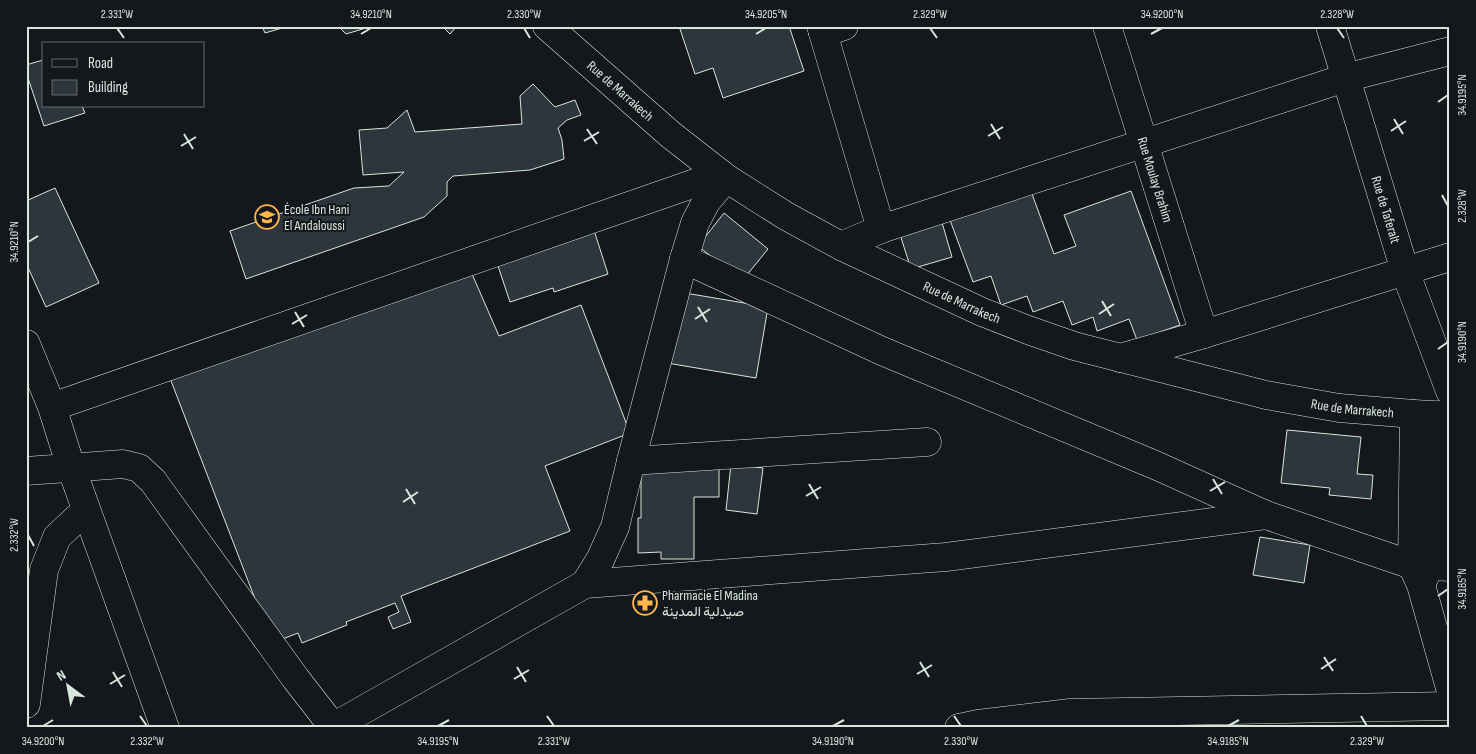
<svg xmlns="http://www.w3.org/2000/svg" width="1476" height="754" viewBox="0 0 1476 754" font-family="'Sofia Sans Condensed',Vazirmatn,sans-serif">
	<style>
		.building { fill: #2c363c; stroke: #d8e6dc }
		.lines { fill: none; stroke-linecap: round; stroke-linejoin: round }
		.minor-casing { stroke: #d8e6dc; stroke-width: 29 }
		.minor { stroke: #14181c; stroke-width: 28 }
		.ticks { fill: none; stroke: #d8e6dc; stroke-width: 2 }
		.labels { text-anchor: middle; stroke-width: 4; stroke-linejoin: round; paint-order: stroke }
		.street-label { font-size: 14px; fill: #d8e6dc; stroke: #14181c }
		.poi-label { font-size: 14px; fill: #d8e6dc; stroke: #14181c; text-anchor: start }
		.neatline { fill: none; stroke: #d8e6dc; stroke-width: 2 }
		.ticks-label { font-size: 12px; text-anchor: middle; fill: #d8e6dc }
	</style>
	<rect width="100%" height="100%" fill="#14181c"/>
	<g class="building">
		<polygon points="262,26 289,26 265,33"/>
		<polygon points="338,26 368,26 366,28 346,34"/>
		<polygon points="442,26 457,26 450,34"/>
		<polygon points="679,26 789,26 804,71 723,98 713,68 695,74"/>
		<polygon points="43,60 44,106 82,106 85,113 44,126 26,72 26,65"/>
		<polygon points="533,84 555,107 575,100 581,115 567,120 558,128 562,140 564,159 530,170 453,176 447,182 447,196 424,217 246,279 230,231 354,188 389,186 404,172 363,175 359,130 387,128 407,110 415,132 522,124 520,96"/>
		<polygon points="1028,183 1054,254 1076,246 1064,215 1131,191 1180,325 1137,340 1129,319 1097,331 1093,317 1072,325 1063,301 1033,312 1027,296 1001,305 991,276 973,282 947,212"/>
		<polygon points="55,188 99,283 46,307 26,263 26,219 28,219 26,214 26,201"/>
		<polygon points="939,212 952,257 911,269 897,225"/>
		<polygon points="724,213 768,249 742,281 698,246"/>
		<polygon points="592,224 608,274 554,292 553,288 510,302 496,260"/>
		<polygon points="472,274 499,336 581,305 630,433 545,466 570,531 401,596 411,622 393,629 388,617 399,612 395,603 346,622 347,625 302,643 298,633 272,643 168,373"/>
		<polygon points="679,292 768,307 756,378 667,363"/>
		<polygon points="1287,430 1361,437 1357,474 1373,475 1371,499 1329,495 1330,488 1281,483"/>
		<polygon points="731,464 763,468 757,514 726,510"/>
		<polygon points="641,467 719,467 719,497 694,497 694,559 661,559 661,552 638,553 638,518 641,518"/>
		<polygon points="1260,537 1310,545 1304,583 1253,575"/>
	</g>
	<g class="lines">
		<g class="minor-casing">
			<g id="minor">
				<path id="s1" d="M547,26l124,109 55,43 60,38 55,30 141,66 46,18 46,16 192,49 73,13 75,6 36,2"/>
				<polyline points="821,26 881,229"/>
				<path id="s2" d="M1107,26l97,308"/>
				<path id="s3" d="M1330,26l75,245 45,120"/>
				<polyline points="823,33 844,26"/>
				<polyline points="841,246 881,229 1345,78 1450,51"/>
				<polyline points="684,259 882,351 1155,465 1266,515 1412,565 1450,567"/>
				<polyline points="26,344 52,407 71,467 165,728"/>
				<polyline points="1120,358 1204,334 1450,257"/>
				<polyline points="52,407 721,174"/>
				<polyline points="1414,414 1412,565 1421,585 1450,688"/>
				<polyline points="631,461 927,442"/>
				<polyline points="26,471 123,464 139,468 153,481 296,679 334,728"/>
				<polyline points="1422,583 1429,567 1438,538 1440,415"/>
				<polyline points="585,584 600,560 615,527 631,461 684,259 695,223 706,202 726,178"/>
				<polyline points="26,704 44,570 57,537 86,510"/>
				<polyline points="333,727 585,584 946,557 1266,515"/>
				<polyline points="959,728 978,724 1070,713 1450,706"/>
			</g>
		</g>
		<use href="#minor" class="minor"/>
	</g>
	<path class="ticks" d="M117,28l7,10M524,28l6,10M930,28l7,10M1337,28l7,10M361,34l10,-6M756,34l10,-6M1151,34l11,-6M1438,102l10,-7M1394,119l9,15M991,124l9,15M587,129l10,15M1391,131l15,-10M184,134l9,15M988,136l15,-9M584,141l15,-9M181,146l15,-9M1442,195l6,11M28,242l10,-6M1102,301l9,15M698,307l9,15M295,312l9,15M1099,314l15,-10M695,319l15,-10M292,324l15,-9M1438,349l10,-7M1213,479l9,15M809,484l9,15M406,489l9,15M1210,491l15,-9M806,496l15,-9M403,502l15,-10M28,535l6,11M1438,596l10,-7M1324,657l9,14M920,662l9,15M517,667l9,15M1321,669l15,-10M113,672l9,15M917,674l15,-9M514,679l15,-9M110,684l15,-9M140,716l7,10M547,716l7,10M954,716l7,10M1361,716l6,10M43,726l10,-6M438,726l11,-6M833,726l11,-6M1228,726l11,-6"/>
	<defs>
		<g id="school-ring" transform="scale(1.25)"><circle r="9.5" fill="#14181c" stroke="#ffb74d" stroke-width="1.5"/><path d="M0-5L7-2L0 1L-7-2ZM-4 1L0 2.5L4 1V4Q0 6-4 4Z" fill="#ffb74d"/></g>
		<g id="pharmacy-ring" transform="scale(1.25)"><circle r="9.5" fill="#14181c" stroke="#ffb74d" stroke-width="1.5"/><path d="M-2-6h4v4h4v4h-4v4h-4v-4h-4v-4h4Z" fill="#ffb74d"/></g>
	</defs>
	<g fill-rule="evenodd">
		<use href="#school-ring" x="267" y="217"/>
		<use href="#pharmacy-ring" x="645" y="603"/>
	</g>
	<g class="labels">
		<g class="street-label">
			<text dy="5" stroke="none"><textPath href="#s1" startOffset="98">Rue de Marrakech</textPath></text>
			<text dy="5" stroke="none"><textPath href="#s2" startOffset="161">Rue Moulay Brahim</textPath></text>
			<text dy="5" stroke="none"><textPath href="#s3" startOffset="192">Rue de Taferalt</textPath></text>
			<text dy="5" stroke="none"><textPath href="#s1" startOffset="502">Rue de Marrakech</textPath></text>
			<text dy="5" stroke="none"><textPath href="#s1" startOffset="908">Rue de Marrakech</textPath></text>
		</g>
		<g class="poi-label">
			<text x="284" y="214">École Ibn Hani<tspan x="284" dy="16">El Andaloussi</tspan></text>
			<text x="662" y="600">Pharmacie El Madina<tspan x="662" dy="16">صيدلية المدينة</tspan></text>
		</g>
	</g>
	<rect width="1476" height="754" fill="none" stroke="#14181c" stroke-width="55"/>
	<rect x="42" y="42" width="162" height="65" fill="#14181c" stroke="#626a69"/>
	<rect x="52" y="59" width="25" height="8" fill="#14181c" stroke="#626a69"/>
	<text x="88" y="68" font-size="15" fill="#d8e6dc">Road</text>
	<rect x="52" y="80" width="25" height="15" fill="#2c363c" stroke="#626a69"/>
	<text x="88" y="92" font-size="15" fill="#d8e6dc">Building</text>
	<g transform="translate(68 686) rotate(328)" stroke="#14181c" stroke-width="4" paint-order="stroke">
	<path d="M0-4L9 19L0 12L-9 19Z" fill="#d8e6dc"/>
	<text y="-8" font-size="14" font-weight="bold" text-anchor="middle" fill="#d8e6dc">N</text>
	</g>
	<rect x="28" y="28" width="1420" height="698" class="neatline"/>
	<g class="ticks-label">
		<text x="117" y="18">2.331°W</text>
		<text x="371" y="18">34.9210°N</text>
		<text x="524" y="18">2.330°W</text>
		<text x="766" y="18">34.9205°N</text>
		<text x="930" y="18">2.329°W</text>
		<text x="1162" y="18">34.9200°N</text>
		<text x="1337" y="18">2.328°W</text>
		<text transform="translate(1462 95) rotate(-90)" y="4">34.9195°N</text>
		<text transform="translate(1462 206) rotate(-90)" y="4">2.328°W</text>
		<text transform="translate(14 242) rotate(-90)" y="4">34.9210°N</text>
		<text transform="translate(1462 342) rotate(-90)" y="4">34.9190°N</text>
		<text transform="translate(14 535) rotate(-90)" y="4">2.332°W</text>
		<text transform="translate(1462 589) rotate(-90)" y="4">34.9185°N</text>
		<text x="43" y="745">34.9200°N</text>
		<text x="147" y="745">2.332°W</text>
		<text x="438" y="745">34.9195°N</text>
		<text x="554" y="745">2.331°W</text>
		<text x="833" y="745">34.9190°N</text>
		<text x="961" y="745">2.330°W</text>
		<text x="1228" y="745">34.9185°N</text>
		<text x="1367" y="745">2.329°W</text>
	</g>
</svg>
